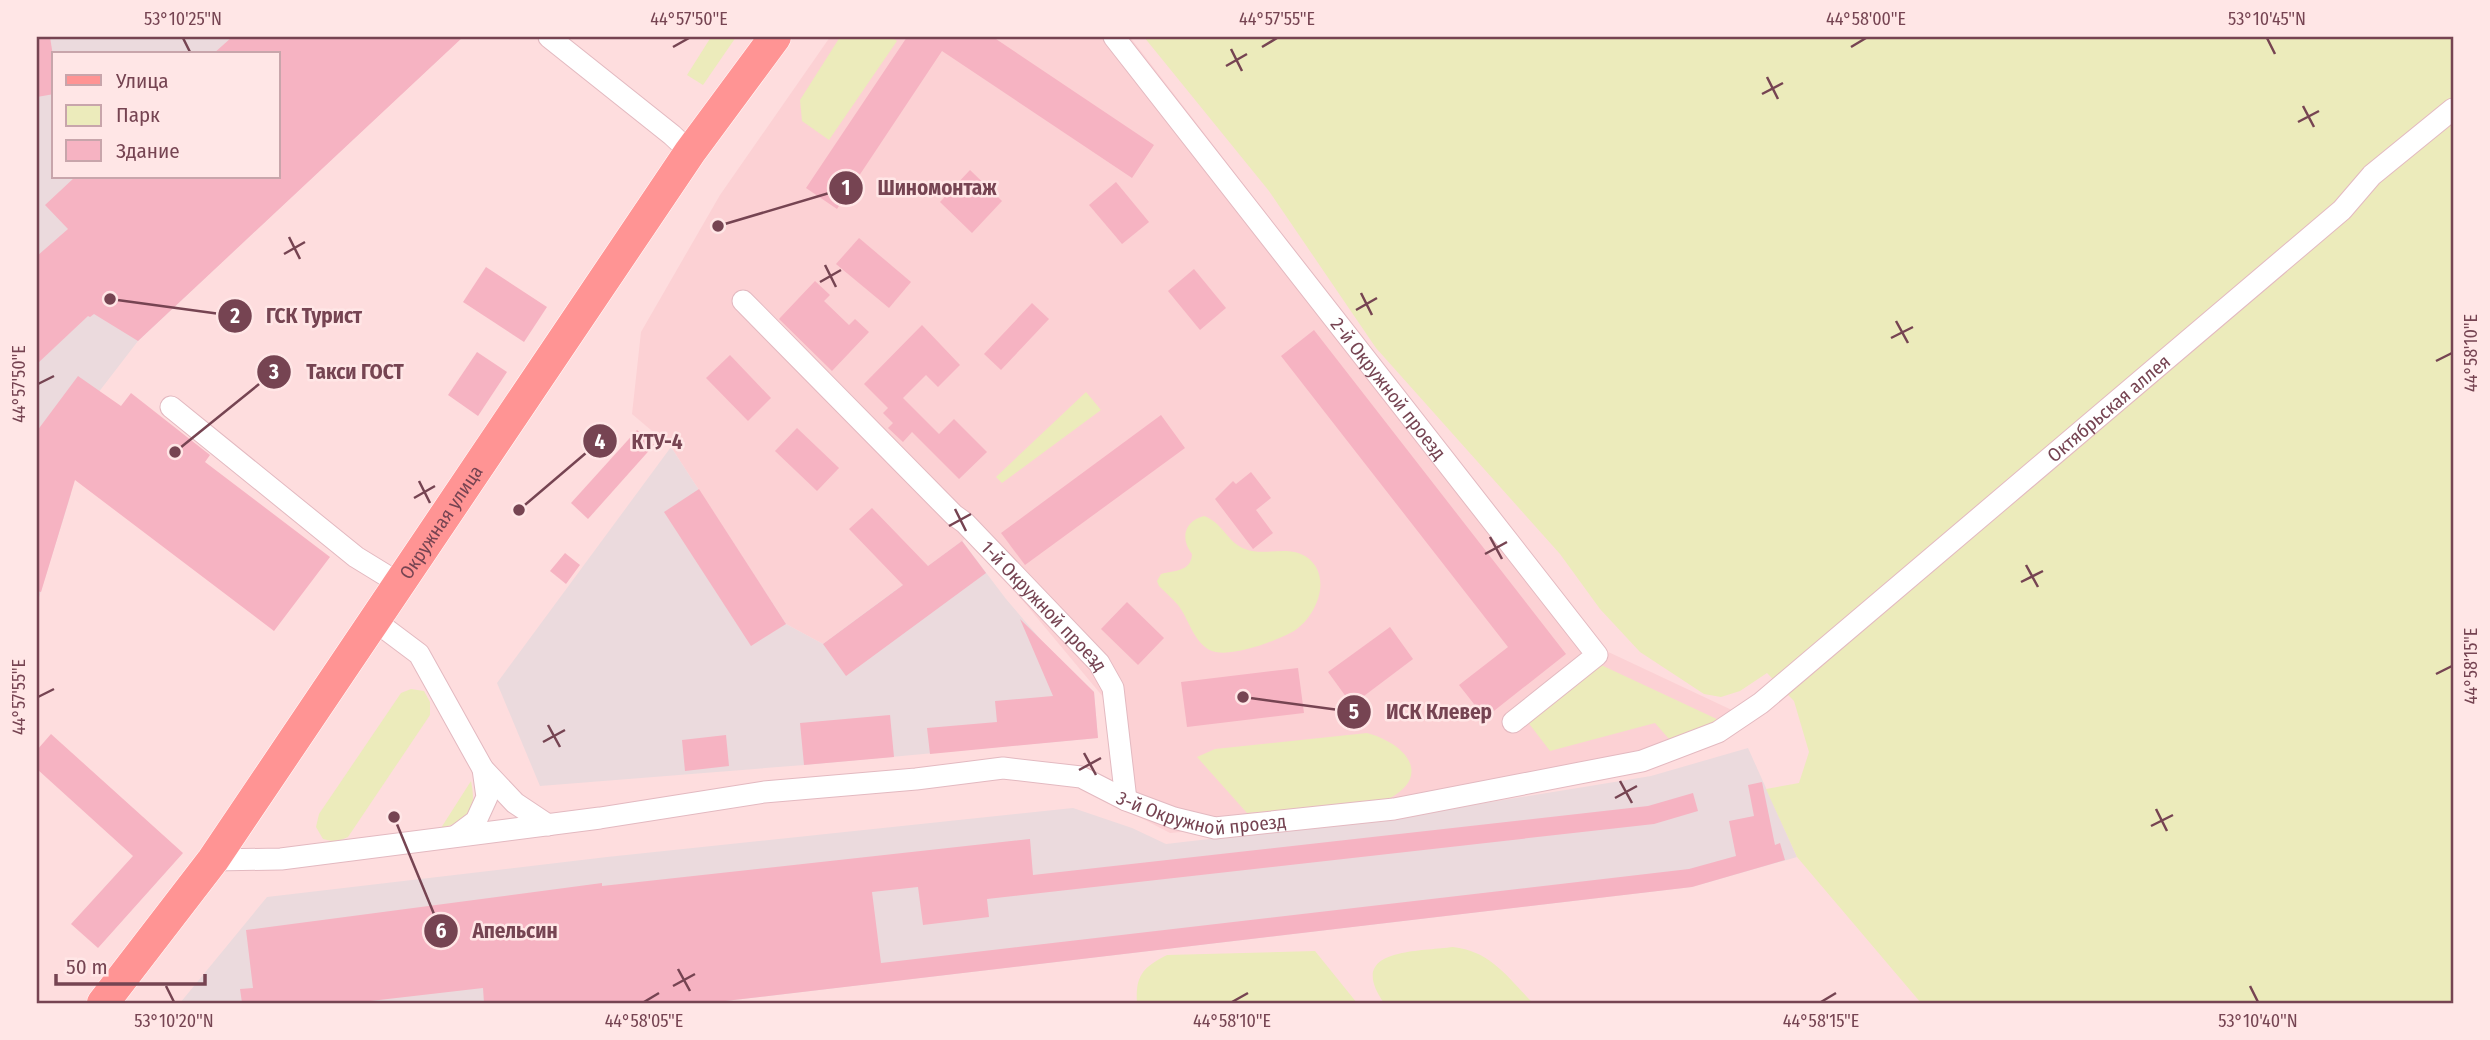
<svg xmlns="http://www.w3.org/2000/svg" width="2490" height="1040" viewBox="0 0 2490 1040" font-family="'Fira Sans Condensed',sans-serif">
	<style>
		.residential { fill: #fcd1d4 }
		.industrial { fill: #ebdadd; fill-rule: evenodd }
		.green { fill: #ecebbb }
		.building { fill: #f6b3c2 }
		.lines { fill: none; stroke-linecap: round; stroke-linejoin: round }
		.street-casing { stroke: #e3b9c0; stroke-width: 23 }
		.primary-casing { stroke: #fff; stroke-width: 33 }
		.street { stroke: #fff; stroke-width: 21 }
		.primary { stroke: #ff9494; stroke-width: 32 }
		.ticks { fill: none; stroke: #764452; stroke-width: 2.5 }
		.labels { text-anchor: middle; stroke-width: 5; stroke-linejoin: round; paint-order: stroke }
		.street-label { font-size: 19px; fill: #764452; stroke: #ffe6e6 }
		.leader { fill: none; stroke: #764452; stroke-width: 2.5 }
		.callout-dot { fill: #764452; stroke: #ffe6e6; stroke-width: 2.5 }
		.mark-label { font-size: 21px; text-anchor: middle; font-weight: bold; fill: #fff }
		.callout-label { font-size: 21px; text-anchor: middle; font-weight: bold; fill: #764452; stroke: #ffe6e6; stroke-width: 5; stroke-linejoin: round; paint-order: stroke }
		.neatline { fill: none; stroke: #764452; stroke-width: 2.5 }
		.ticks-label { font-size: 18px; text-anchor: middle; fill: #764452 }
	</style>
	<rect width="100%" height="100%" fill="#feddde"/>
	<polygon class="residential" points="830,37 1130,37 1602,649 1736,712 1738,731 1642,769 1393,814 1170,833 1116,805 1104,698 969,536 823,644 786,624 671,447 632,414 641,332 720,195"/>
	<g class="industrial">
		<path d="M37,37h411l6,8 -316,296 -90,117 23,36 -34,110zM54,54h224v123h-224z"/>
		<polygon points="671,447 786,624 823,644 962,541 1006,599 1042,641 1094,692 1098,738 804,765 540,786 497,683"/>
		<polygon points="1748,748 1797,857 1692,887 708,1003 180,1003 267,897 607,857 1073,808 1132,828 1166,844 1393,818 1651,776"/>
	</g>
	<g class="green">
		<polygon points="711,37 736,37 703,85 687,75"/>
		<polygon points="840,37 891,37 897,41 829,140 802,121 800,100"/>
		<polygon points="1144,37 2453,37 2453,1003 1921,1003 1797,857 1766,789 1799,783 1809,752 1794,701 1767,673 1740,691 1721,697 1704,694 1640,652 1600,609 1560,554 1376,348 1269,191"/>
		<polygon points="1086,392 1101,410 1002,483 996,477"/>
		<path d="M1204,516c18,6 24,27 41,33 21,8 43,-5 63,9 25,20 8,59 -14,73 -18,10 -62,27 -82,20 -18,-7 -23,-32 -34,-46 -6,-7 -13,-13 -19,-19l-2,-5 4,-7c14,-4 30,-2 31,-20 -12,-15 -8,-33 12,-38z"/>
		<polygon points="1599,664 1721,721 1669,739 1655,723 1550,751 1527,721"/>
		<polygon points="411,689 424,691 430,702 430,715 348,837 336,842 323,839 316,827 319,814 401,693"/>
		<path d="M1367,733c46,13 66,49 12,70l-132,10 -50,-56 18,-8z"/>
		<path d="M471,781c6,30 -1,39 -30,47z"/>
		<path d="M1453,947c38,4 55,31 80,56h-149c-39,-55 33,-51 69,-56z"/>
		<path d="M1315,951l42,52h-220c-2,-27 6,-36 30,-48z"/>
	</g>
	<g class="building">
		<polygon points="37,37 50,37 54,62 54,94 37,97"/>
		<polygon points="232,37 463,37 138,341 94,314 90,317 88,316 37,364 37,256 68,229 45,205 75,177 278,177 278,54 213,54"/>
		<polygon points="907,37 993,37 1154,145 1132,178 942,51 837,209 806,188"/>
		<polygon points="970,170 1002,201 972,233 940,202"/>
		<polygon points="1116,182 1149,222 1122,244 1089,205"/>
		<polygon points="859,238 911,282 889,308 836,264"/>
		<polygon points="486,267 547,307 524,342 463,302"/>
		<polygon points="1194,269 1226,308 1200,330 1168,291"/>
		<polygon points="815,281 830,295 824,301 849,325 855,319 869,332 832,371 779,319"/>
		<polygon points="1032,303 1049,319 1001,370 984,354"/>
		<polygon points="922,325 960,365 938,387 926,375 903,398 939,434 954,419 987,452 959,479 912,432 903,442 888,428 893,423 883,413 888,408 864,384"/>
		<polygon points="1314,330 1566,654 1485,718 1459,685 1508,647 1281,356"/>
		<polygon points="477,352 507,372 478,416 448,395"/>
		<polygon points="730,355 771,398 748,421 706,378"/>
		<polygon points="78,376 121,406 131,393 210,455 205,462 330,557 274,631 75,480 41,592 37,591 37,431"/>
		<polygon points="1161,415 1185,448 1025,565 1001,533"/>
		<polygon points="797,428 839,468 817,491 775,451"/>
		<polygon points="637,430 654,445 588,519 571,503"/>
		<polygon points="1251,472 1271,498 1256,510 1273,533 1253,549 1215,499 1233,481 1236,484"/>
		<polygon points="699,489 786,624 751,646 664,512"/>
		<polygon points="872,508 928,566 962,541 986,573 846,676 823,644 903,585 849,529"/>
		<polygon points="565,553 580,565 566,584 550,571"/>
		<polygon points="1127,602 1164,638 1138,665 1101,629"/>
		<polygon points="1020,619 1094,692 1098,738 930,754 927,728 997,722 995,701 1053,696"/>
		<polygon points="1390,627 1413,659 1352,705 1328,672"/>
		<polygon points="1298,668 1304,713 1187,727 1181,682"/>
		<polygon points="890,715 894,757 804,765 800,723"/>
		<polygon points="51,734 183,853 98,948 71,924 133,856 37,769 37,750"/>
		<polygon points="726,735 729,766 685,771 682,740"/>
		<polygon points="1762,782 1775,845 1780,843 1785,860 1692,887 708,1003 484,1003 483,988 353,1003 242,1003 240,989 253,988 246,930 602,883 602,886 1030,839 1033,875 1648,806 1693,793 1698,811 1654,824 987,899 989,917 923,925 918,887 872,892 881,963 1689,869 1736,856 1729,821 1754,816 1748,785"/>
	</g>
	<g class="lines">
		<g class="street-casing">
			<g id="street">
				<polyline points="549,37 672,135 690,152"/>
				<path id="s1" d="M1114,37l483,618 -84,67"/>
				<path id="s2" d="M743,301l211,214 11,8 134,140 14,25 13,112"/>
				<polyline points="171,407 356,557 400,584"/>
				<polyline points="375,621 419,654 483,769 515,803 548,825"/>
				<polyline points="456,836 476,821 487,797 483,769"/>
				<path id="s3" d="M213,860l68,-1 319,-41 164,-26 152,-13 87,-11 78,9 45,23 48,18 41,10 179,-19 248,-48 76,-29 43,-29 581,-493 30,-35 81,-66"/>
			</g>
		</g>
		<g class="primary-casing">
			<g id="primary">
				<path id="s4" d="M103,1003l110,-143 477,-708 85,-115"/>
			</g>
		</g>
		<use href="#street" class="street"/>
		<use href="#primary" class="primary"/>
	</g>
	<path class="ticks" d="M183,38l8,16M2267,38l8,16M673,47l16,-9M1262,47l15,-9M1851,47l15,-9M1231,49l11,22M1226,66l21,-12M1767,77l11,22M1762,94l21,-11M2303,106l11,21M2298,122l21,-11M289,237l11,22M284,254l21,-12M825,265l11,22M820,282l21,-12M1361,293l11,22M1356,310l21,-12M1896,321l12,22M1891,338l22,-11M2436,361l16,-8M38,384l16,-8M419,481l11,22M414,498l21,-12M955,509l11,22M949,526l22,-12M1490,537l12,22M1485,554l22,-12M2026,565l12,22M2021,582l22,-11M2436,674l16,-8M38,697l16,-8M548,725l12,22M543,742l22,-12M1084,753l12,22M1079,770l22,-12M1620,781l12,22M1615,798l22,-12M2156,809l11,22M2151,826l22,-11M678,969l12,22M166,986l8,16M673,986l22,-12M2250,986l8,16M644,1002l15,-9M1232,1002l16,-9M1821,1002l15,-9"/>
	<g class="labels">
		<g class="street-label">
			<text dy="7" stroke="none"><textPath href="#s1" startOffset="446">2-й Окружной проезд</textPath></text>
			<text dy="7" stroke="none"><textPath href="#s3" startOffset="2040">Октябрьская аллея</textPath></text>
			<text dy="7" stroke="none"><textPath href="#s4" startOffset="588">Окружная улица</textPath></text>
			<text dy="7" stroke="none"><textPath href="#s2" startOffset="429">1-й Окружной проезд</textPath></text>
			<text dy="7" stroke="none"><textPath href="#s3" startOffset="1003">3-й Окружной проезд</textPath></text>
		</g>
	</g>
	<path class="leader" d="M718 226L846 188M110 299L235 316M175 452L274 372M519 510L600 441M1243 697L1354 712M394 817L441 931"/>
	<g class="callout-dot">
		<circle cx="718" cy="226" r="7"/>
		<circle cx="110" cy="299" r="7"/>
		<circle cx="175" cy="452" r="7"/>
		<circle cx="519" cy="510" r="7"/>
		<circle cx="1243" cy="697" r="7"/>
		<circle cx="394" cy="817" r="7"/>
		<circle cx="846" cy="188" r="18"/>
		<circle cx="235" cy="316" r="18"/>
		<circle cx="274" cy="372" r="18"/>
		<circle cx="600" cy="441" r="18"/>
		<circle cx="1354" cy="712" r="18"/>
		<circle cx="441" cy="931" r="18"/>
	</g>
	<g class="mark-label">
		<text x="846" y="195">1</text>
		<text x="235" y="323">2</text>
		<text x="274" y="379">3</text>
		<text x="600" y="449">4</text>
		<text x="1354" y="719">5</text>
		<text x="441" y="938">6</text>
	</g>
	<g class="callout-label">
		<text x="937" y="195">Шиномонтаж</text>
		<text x="314" y="323">ГСК Турист</text>
		<text x="355" y="379">Такси ГОСТ</text>
		<text x="657" y="449">КТУ-4</text>
		<text x="1439" y="719">ИСК Клевер</text>
		<text x="515" y="938">Апельсин</text>
	</g>
	<rect width="2490" height="1040" fill="none" stroke="#ffe6e6" stroke-width="77"/>
	<rect x="52" y="52" width="228" height="126" fill="#ffe6e6" stroke="#c8a5ab" stroke-width="2"/>
	<rect x="66" y="75" width="35" height="10" fill="#ff9494" stroke="#c8a5ab" stroke-width="2"/>
	<text x="116" y="88" font-size="21" fill="#764452">Улица</text>
	<rect x="66" y="105" width="35" height="21" fill="#ecebbb" stroke="#c8a5ab" stroke-width="2"/>
	<text x="116" y="122" font-size="21" fill="#764452">Парк</text>
	<rect x="66" y="140" width="35" height="21" fill="#f6b3c2" stroke="#c8a5ab" stroke-width="2"/>
	<text x="116" y="158" font-size="21" fill="#764452">Здание</text>
	<path d="M56 974v10h149v-10" fill="none" stroke="#764452" stroke-width="3.5"/>
	<text x="66" y="974" font-size="21" fill="#764452" stroke="#ffe6e6" stroke-width="5" paint-order="stroke">50 m</text>
	<rect x="38" y="38" width="2414" height="964" class="neatline"/>
	<g class="ticks-label">
		<text x="183" y="25">53°10'25"N</text>
		<text x="689" y="25">44°57'50"E</text>
		<text x="1277" y="25">44°57'55"E</text>
		<text x="1866" y="25">44°58'00"E</text>
		<text x="2267" y="25">53°10'45"N</text>
		<text transform="translate(2471 353) rotate(-90)" y="6">44°58'10"E</text>
		<text transform="translate(19 384) rotate(-90)" y="6">44°57'50"E</text>
		<text transform="translate(2471 666) rotate(-90)" y="6">44°58'15"E</text>
		<text transform="translate(19 697) rotate(-90)" y="6">44°57'55"E</text>
		<text x="174" y="1027">53°10'20"N</text>
		<text x="644" y="1027">44°58'05"E</text>
		<text x="1232" y="1027">44°58'10"E</text>
		<text x="1821" y="1027">44°58'15"E</text>
		<text x="2258" y="1027">53°10'40"N</text>
	</g>
</svg>
